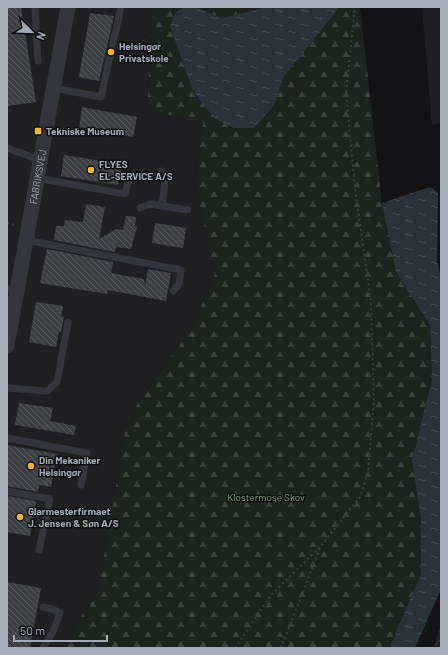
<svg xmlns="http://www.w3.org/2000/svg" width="448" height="655" viewBox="0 0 448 655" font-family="Barlow,sans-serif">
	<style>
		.built { fill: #202023 }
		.forest { fill: url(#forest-firs) }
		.garden { fill: url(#garden-furrows) }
		.water { fill: url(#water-ripples) }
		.building { fill: url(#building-back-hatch) }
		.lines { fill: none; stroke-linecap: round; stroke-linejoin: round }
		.path { stroke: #3b3d42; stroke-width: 2; stroke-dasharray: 2 3; stroke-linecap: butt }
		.lane { stroke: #35363b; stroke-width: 7 }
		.street { stroke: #35363b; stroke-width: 15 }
		.poi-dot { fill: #f9b629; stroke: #0f0f11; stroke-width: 1.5 }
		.labels { text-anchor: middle; stroke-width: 3; stroke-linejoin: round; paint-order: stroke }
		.poi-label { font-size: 10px; font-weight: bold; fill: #a5aab7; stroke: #0f0f11; text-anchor: start }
		.street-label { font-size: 10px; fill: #a5aab7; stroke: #0f0f11 }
		.park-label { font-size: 10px; fill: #7ba27e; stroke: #0f0f11 }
	</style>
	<defs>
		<pattern id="forest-firs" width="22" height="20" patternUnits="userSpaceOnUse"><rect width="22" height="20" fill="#1c241d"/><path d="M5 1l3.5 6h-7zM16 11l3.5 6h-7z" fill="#3a413c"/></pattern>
		<pattern id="garden-furrows" width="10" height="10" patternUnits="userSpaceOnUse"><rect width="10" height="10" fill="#1c241d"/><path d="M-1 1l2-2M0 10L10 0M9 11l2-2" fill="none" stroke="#3a413c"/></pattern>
		<pattern id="water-ripples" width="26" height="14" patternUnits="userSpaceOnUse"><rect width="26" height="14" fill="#2a323a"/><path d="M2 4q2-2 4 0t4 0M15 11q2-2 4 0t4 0" fill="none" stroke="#464d54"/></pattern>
		<pattern id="building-back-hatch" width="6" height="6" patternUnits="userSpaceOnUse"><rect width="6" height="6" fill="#3e3f43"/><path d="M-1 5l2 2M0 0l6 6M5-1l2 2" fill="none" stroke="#57585c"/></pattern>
	</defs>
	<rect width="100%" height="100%" fill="#141416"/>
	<g class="built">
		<polygon points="7,7 152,7 147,110 203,122 195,182 215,274 192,328 127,419 99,587 62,648 7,648"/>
		<polygon points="422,7 441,7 441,123 432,125"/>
	</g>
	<g class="forest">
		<polygon points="152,7 185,7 176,12 254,128 274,106 283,78 340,7 360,7 382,203 396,272 430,325 432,379 412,461 421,519 421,574 391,644 391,648 62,648 99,587 127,419 192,328 215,274 195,182 203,122 147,110"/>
		<polygon points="196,7 267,7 222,18"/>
	</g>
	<polygon class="garden" points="441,621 441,648 434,648"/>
	<g class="water">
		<polygon points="185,7 196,7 222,18 267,7 340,7 283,78 274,106 254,128 234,128 214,118 193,91 170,26 176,12"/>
		<polygon points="430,187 438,193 437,261 441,277 441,589 415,648 391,648 391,644 421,574 421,519 412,461 432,379 430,325 396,272 382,203"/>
	</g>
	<g class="building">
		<polygon points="7,7 21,7 36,102 7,106"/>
		<polygon points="90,13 114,16 99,81 79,77"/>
		<polygon points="82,107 137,117 133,137 79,127"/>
		<polygon points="64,155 122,164 118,185 61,176"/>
		<polygon points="86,204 105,207 99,239 116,229 123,230 126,216 136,217 135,226 137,227 131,249 116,247 115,252 54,240 56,226 64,226 65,220 83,222"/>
		<polygon points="155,223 186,228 183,248 152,243"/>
		<polygon points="47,249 113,262 111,273 144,279 145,287 148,269 171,273 166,301 108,290 107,294 40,283"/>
		<polygon points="36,302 63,306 61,316 64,317 61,332 59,332 56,347 29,342"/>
		<polygon points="19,403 53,408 50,421 76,426 74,435 15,425"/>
		<polygon points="7,445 57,454 51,487 39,485 38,492 7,486"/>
		<polygon points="7,496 36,501 30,536 7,532"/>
		<polygon points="7,582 41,588 30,648 7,648"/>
	</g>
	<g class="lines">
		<g class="path">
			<polyline points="7,223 15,225"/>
			<polyline points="235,648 271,595 320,547 360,497 368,472 374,401 371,302 355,188 346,93 355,7"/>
			<polyline points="281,648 320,548"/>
		</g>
		<g class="lane">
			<polyline points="35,7 38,61"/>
			<polyline points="54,88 101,97 121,7"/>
			<polyline points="7,148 40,160"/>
			<polyline points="161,171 165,182 162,206"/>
			<polyline points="37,178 125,194 129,178"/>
			<polyline points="140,208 150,204 188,210"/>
			<polyline points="26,240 181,270 179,284 173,291"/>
			<polyline points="7,289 17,291"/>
			<polyline points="7,388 47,391 57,382 68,322"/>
			<polyline points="7,438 87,453 81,485"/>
			<polyline points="7,491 50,499 39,550"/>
			<polyline points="43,648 53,632 60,613 52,609 43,607"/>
		</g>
		<path class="street" id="s1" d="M7,346l61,-339"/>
	</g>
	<g class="poi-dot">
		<circle cx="111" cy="52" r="4"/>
		<rect x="34" y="127" width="8" height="8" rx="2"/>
		<circle cx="91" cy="170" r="4"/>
		<circle cx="31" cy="466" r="4"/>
		<circle cx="20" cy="517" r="4"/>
	</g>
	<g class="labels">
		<g class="poi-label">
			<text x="119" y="50">Helsingør<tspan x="119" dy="12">Privatskole</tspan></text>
			<text x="46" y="135">Tekniske Museum</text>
			<text x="99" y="168">FLYES<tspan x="99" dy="12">EL-SERVICE A/S</tspan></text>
			<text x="39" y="464">Din Mekaniker<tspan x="39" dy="12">Helsingør</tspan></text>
			<text x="28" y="515">Glarmesterfirmaet<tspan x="28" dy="12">J. Jensen &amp; Søn A/S</tspan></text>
		</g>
		<g class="street-label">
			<text dy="4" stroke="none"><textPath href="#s1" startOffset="172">FABRIKSVEJ</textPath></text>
		</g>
		<g class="park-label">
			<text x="266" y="501">Klostermose Skov</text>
		</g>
	</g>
	<rect width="448" height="655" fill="none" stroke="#a5aab7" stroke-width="16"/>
	<g transform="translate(32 32) rotate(113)" stroke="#0f0f11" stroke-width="3" paint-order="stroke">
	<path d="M0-3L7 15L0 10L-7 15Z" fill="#a5aab7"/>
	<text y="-6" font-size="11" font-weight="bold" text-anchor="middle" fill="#a5aab7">N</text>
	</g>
	<path d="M14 635v6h93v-6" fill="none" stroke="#a5aab7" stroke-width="2"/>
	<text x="20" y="635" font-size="12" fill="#a5aab7" stroke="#0f0f11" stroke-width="3" paint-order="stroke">50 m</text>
</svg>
